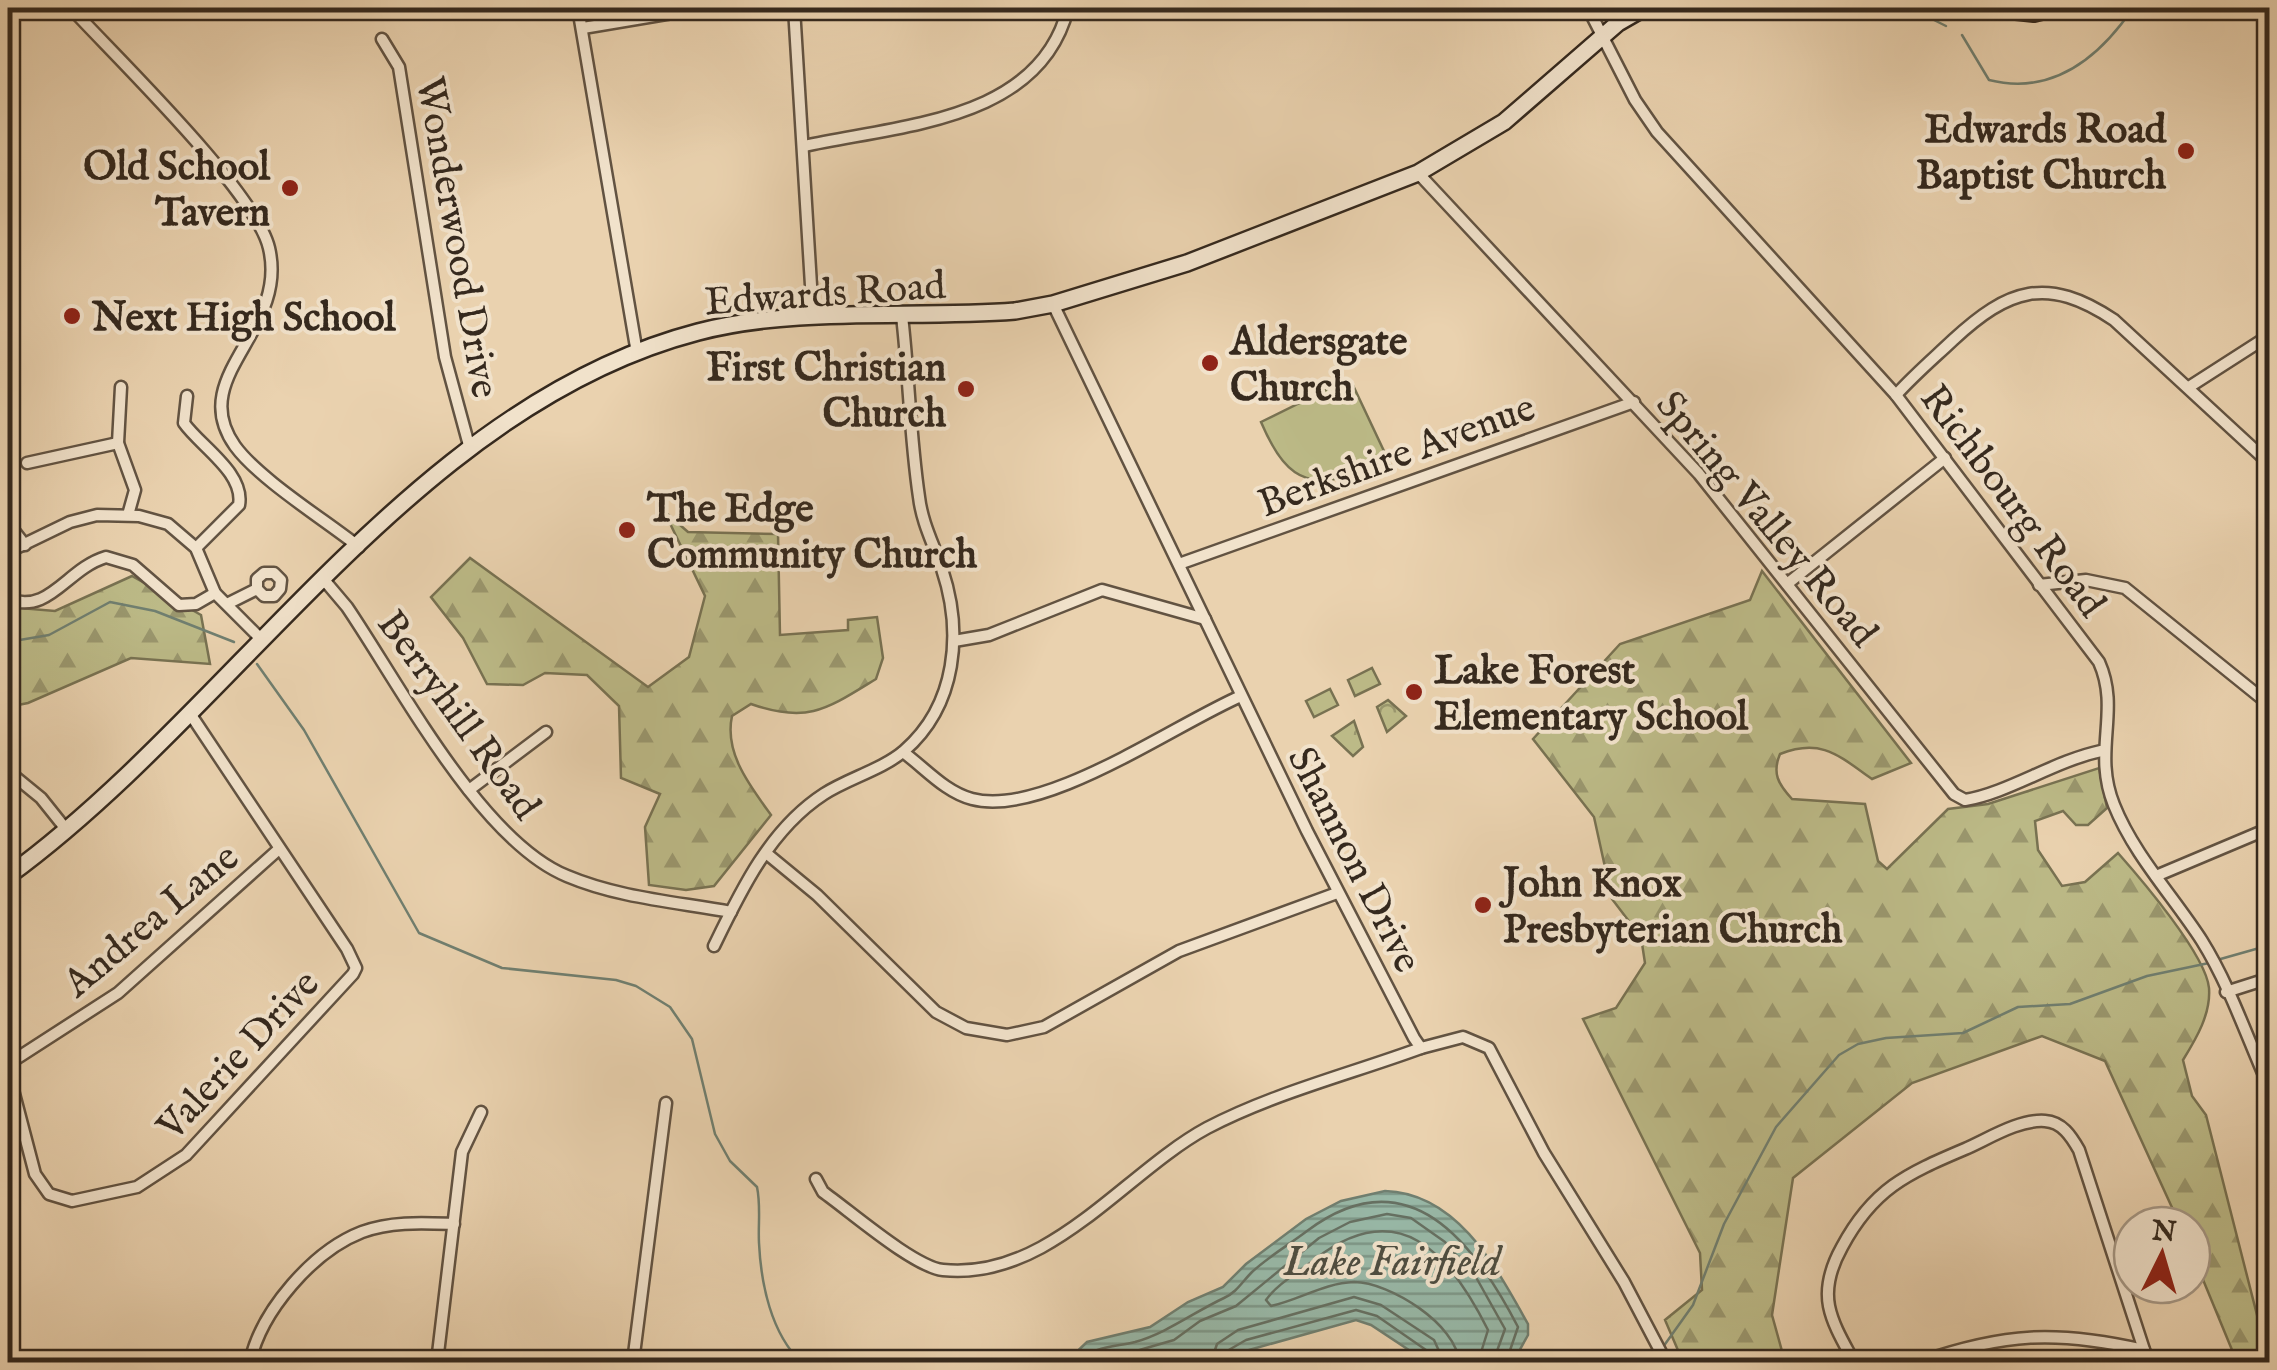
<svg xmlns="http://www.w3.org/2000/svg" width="2277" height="1370" viewBox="0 0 2277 1370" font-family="'IM FELL English',serif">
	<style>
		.forest { fill: url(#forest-firs); stroke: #787252; stroke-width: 2.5 }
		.park { fill: url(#park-crowns); stroke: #787252; stroke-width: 2.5 }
		.pitch { fill: #bcba87; stroke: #787252; stroke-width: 2.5 }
		.water { fill: url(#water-rules); stroke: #707f70; stroke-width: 2.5 }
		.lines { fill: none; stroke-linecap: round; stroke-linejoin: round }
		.shore { stroke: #667062; stroke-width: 2.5 }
		.stream { stroke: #707f70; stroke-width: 2.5 }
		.street-casing { stroke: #625342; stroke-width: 15 }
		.secondary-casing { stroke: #35291e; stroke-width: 20 }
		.street { stroke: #f1e2cb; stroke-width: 10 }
		.secondary { stroke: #f1e2cb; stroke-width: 15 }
		.poi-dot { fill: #8f2418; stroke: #f1e2cb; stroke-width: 4 }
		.labels { text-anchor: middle; stroke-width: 8; stroke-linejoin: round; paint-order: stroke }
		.poi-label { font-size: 40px; font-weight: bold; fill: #35291e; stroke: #f1e2cb; text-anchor: start }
		.street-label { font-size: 40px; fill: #35291e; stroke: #f1e2cb }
		.water-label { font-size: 42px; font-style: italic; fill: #4e4d40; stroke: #f1e2cb }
	</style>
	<defs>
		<pattern id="forest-firs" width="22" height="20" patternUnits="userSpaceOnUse" patternTransform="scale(2.5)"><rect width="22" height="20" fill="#bcba87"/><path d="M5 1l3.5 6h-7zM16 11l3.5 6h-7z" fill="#9a976e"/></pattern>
		<pattern id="park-crowns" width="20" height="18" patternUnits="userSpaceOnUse" patternTransform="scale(2.5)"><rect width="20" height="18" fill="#bcba87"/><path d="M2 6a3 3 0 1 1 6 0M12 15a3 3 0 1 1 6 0" fill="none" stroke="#9a976e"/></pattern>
		<pattern id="water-rules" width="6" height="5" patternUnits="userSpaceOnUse" patternTransform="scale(2.5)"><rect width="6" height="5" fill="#98b8a7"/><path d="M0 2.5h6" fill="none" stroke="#7d9687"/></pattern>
	</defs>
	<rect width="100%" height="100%" fill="#ead2af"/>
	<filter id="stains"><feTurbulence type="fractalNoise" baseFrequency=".002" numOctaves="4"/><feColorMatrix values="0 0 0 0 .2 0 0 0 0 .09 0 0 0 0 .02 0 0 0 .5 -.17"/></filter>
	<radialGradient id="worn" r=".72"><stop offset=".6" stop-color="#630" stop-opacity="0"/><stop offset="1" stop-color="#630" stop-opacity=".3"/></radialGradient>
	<g class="forest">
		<path d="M664,511l24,21 90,2 2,101 68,-5v-10l29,-3 6,41 -7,21c-49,30 -68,45 -125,25l-19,12c-8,37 18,70 39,99l-57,71 -28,4 -37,-5 -4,-58 15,-33 -39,-16 -2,-72 -32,-31 -42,-2 -22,12 -36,-1 -24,-46 -32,-41 39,-39 178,129 41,-30 16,-61z"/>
		<path d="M1762,571l149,192 -39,16c-34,-24 -51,-41 -92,-25 -8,19 -2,30 12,45l73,5 13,57 9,8 61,-60 40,-5 111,-36 8,40 -19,17h-12l-13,-14 -28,10 3,29 24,36 23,-4 33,-29c23,26 88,102 91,135 2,26 -13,51 -26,72l9,36 14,19 63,247h-32l-45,-109v-28h-12l-75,-164 -63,-25 -130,47 -119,95 -21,137 13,47h-102l-18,-42 37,-30 -2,-37 -117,-234 33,-11 29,-45 -4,-26 -29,-38 -18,-82 -61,-78 87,-95 130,-44z"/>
		<polygon points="132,576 201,615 210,664 131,658 28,703 8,707 8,607 55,611"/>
	</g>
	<g class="park">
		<polygon points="1388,700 1406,716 1387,732 1377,707"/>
		<polygon points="1354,721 1363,747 1353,756 1332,736"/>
	</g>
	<g class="pitch">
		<path d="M1346,380l5,1 40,85c-70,17 -97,33 -130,-44z"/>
		<polygon points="1372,668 1380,684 1355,696 1348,680"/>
		<polygon points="1330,689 1338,705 1314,717 1306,701"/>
	</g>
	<path class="water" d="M1385,1191c73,2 112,78 143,133v11l-15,27h-86l-56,-37 -15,-5 -107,30 -23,12h-160l21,-20 63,-15 38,-25 35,-15 23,-23 60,-45 35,-18z"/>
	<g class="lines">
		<g class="shore">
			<path d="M1079,1362c14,-16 36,-15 56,-20 32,-9 59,-30 89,-44 13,-6 18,-16 28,-26 16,-15 38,-28 55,-41 101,-76 167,11 211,96l-12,35"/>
			<polyline points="1098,1362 1174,1340 1200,1321 1236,1306 1319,1238 1350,1222 1387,1214 1411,1218 1445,1242 1477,1279 1505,1329 1493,1362"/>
			<polyline points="1211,1362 1217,1344 1238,1330 1354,1297 1381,1305 1434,1340 1444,1362"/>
			<polyline points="1223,1362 1227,1351 1246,1340 1356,1310 1377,1316 1426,1350 1431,1362"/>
			<path d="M1459,1362c-2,-37 -69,-80 -105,-80 -30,1 -55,18 -83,24l-5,-6c11,-16 33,-28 48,-40 84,-66 135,-8 174,70l-10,32"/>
		</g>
		<g class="stream">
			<polyline points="1910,8 1946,26"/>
			<path d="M1962,35l27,45c64,16 110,-22 144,-72"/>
			<polyline points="8,642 49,635 110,602 155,611 234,642"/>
			<path d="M257,664l47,66 115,203 83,35 114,12 20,6 34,21 22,32 23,95 15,27 27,26c4,19 1,37 2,56 2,41 12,90 42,119"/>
			<polyline points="2217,960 2270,945"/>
			<polyline points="1663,1347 1693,1305 1724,1224 1776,1127 1839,1055 1858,1044 1886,1038 1963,1033 2018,1007 2070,1004 2147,976 2209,963"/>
			<polyline points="1648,1362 1658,1353"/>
		</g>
		<g class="street-casing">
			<g id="street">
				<path d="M71,8c44,48 185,184 198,240 20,84 -84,128 -34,198 24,33 90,74 124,101"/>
				<polyline points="578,8 637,353"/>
				<polyline points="794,8 813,318"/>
				<path d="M1588,8l47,92 22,32 239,263 203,267c22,49 -7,89 15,143 20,50 59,91 88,136 28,45 46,99 68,148"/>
				<polyline points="583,28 702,8"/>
				<polyline points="382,39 399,67 445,357 470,449"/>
				<path d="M804,146c94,-21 236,-24 264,-138"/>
				<path d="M1418,173l281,301 255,320 11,6c43,-7 89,-39 136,-49"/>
				<polyline points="1053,304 1307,831 1414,1038 1421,1048 1463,1037 1489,1048 1544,1153 1624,1282 1666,1362"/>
				<polyline points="121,387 118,443 135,490 128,515"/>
				<polyline points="2189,387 2270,335"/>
				<path d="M1896,395c18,-20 38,-37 57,-55 55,-51 94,-65 161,-20l156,144"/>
				<path d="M187,396l-3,27c16,23 61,50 55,82l-43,43"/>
				<polyline points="27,463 118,443"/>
				<polyline points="8,523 25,545"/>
				<polyline points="8,552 70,522 97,515 139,516 168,524 196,548 215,593 262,640"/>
				<polyline points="1179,564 1634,402"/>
				<path d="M325,581l22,26c53,78 134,234 220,269 52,22 110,26 164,36"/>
				<polyline points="1787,584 1945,458"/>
				<polyline points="2039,585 2086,580 2125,588 2270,705"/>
				<path d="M8,599c42,16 58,-30 98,-42l27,8 46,40 17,-1 19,-11"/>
				<polyline points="227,604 257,589 257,579 264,573 274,573 281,580 280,589 274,596 264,596 257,589"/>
				<polyline points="954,641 989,635 1102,590 1205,619"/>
				<path d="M903,752c22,16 42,40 69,47 71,19 202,-74 269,-103"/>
				<polyline points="8,771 41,798 65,828"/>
				<polyline points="469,790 546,732"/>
				<polyline points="766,853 817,895 936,1012 966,1028 1007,1035 1044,1027 1179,951 1337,893"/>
				<polyline points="2156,876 2270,828"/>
				<path d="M714,946c27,-56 56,-117 110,-152 25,-16 57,-24 80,-43 53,-46 59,-119 38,-182 -8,-24 -20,-46 -23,-72 -9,-60 -10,-121 -17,-181"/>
				<polyline points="2226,992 2270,978"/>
				<polyline points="8,1064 118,993 279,849"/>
				<polyline points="8,1071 35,1174 49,1194 72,1201 137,1187 186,1155 353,974 356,968 347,949 189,712"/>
				<path d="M816,1179l7,13c27,19 91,75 120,78 106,11 181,-97 264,-142 67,-35 143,-54 214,-80"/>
				<path d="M250,1362c11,-51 63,-111 112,-130 29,-11 62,-9 92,-8"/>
				<polyline points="437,1362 462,1152 481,1112"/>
				<polyline points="633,1362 666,1103"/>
				<path d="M1854,1362c-9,-17 -21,-36 -25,-56 -4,-21 3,-41 13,-59 31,-58 64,-73 123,-98 23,-10 54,-30 80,-28 17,1 26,15 34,29l69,212"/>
				<path d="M1920,1362c84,-29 136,-32 224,-12"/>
			</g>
		</g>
		<g class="secondary-casing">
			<g id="secondary">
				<polyline points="1988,8 2034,13 2054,8"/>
				<path d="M8,876c227,-165 405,-470 690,-544 99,-26 215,-13 317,-21l38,-7 134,-41 231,-90 86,-51 114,-99 26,-15"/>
			</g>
		</g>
		<use href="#street" class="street"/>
		<use href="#secondary" class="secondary"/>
	</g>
	<g class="poi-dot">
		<circle cx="2186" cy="151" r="10"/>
		<circle cx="290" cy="188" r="10"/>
		<circle cx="72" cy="316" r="10"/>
		<circle cx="1210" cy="363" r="10"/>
		<circle cx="966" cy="389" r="10"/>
		<circle cx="627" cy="530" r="10"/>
		<circle cx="1414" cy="692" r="10"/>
		<circle cx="1483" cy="905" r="10"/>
	</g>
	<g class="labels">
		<g class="poi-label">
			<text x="2166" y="142" text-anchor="end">Edwards Road<tspan x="2166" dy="46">Baptist Church</tspan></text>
			<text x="270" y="179" text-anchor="end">Old School<tspan x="270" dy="46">Tavern</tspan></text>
			<text x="92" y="330">Next High School</text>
			<text x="1230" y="354">Aldersgate<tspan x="1230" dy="46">Church</tspan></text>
			<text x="946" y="380" text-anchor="end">First Christian<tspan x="946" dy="46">Church</tspan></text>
			<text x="647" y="521">The Edge<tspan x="647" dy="46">Community Church</tspan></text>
			<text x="1434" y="683">Lake Forest<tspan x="1434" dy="46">Elementary School</tspan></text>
			<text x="1503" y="896">John Knox<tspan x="1503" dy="46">Presbyterian Church</tspan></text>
		</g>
		<g class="street-label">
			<text transform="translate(459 237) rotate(80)" y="14">Wonderwood Drive</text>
			<text transform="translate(825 292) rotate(-4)" y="14">Edwards Road</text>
			<text transform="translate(1396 454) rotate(-20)" y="14">Berkshire Avenue</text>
			<text transform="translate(2014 500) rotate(53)" y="14">Richbourg Road</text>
			<text transform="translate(1768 518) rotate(50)" y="14">Spring Valley Road</text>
			<text transform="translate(460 714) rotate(54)" y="14">Berryhill Road</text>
			<text transform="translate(1356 859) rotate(63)" y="14">Shannon Drive</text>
			<text transform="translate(150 919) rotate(-40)" y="14">Andrea Lane</text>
			<text transform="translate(237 1054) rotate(-47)" y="14">Valerie Drive</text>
		</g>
		<g class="water-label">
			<text x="1392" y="1275">Lake Fairfield</text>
		</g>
	</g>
	<rect width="2277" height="1370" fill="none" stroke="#ead2af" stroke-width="40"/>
	<rect x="10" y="10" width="2257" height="1350" fill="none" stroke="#35291e" stroke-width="5"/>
	<rect x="20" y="20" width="2237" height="1330" fill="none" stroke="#35291e" stroke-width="2.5"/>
	<g transform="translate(2162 1255) rotate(5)"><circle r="48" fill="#f1e2cb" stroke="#a69886" stroke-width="2.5"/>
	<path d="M0-8L18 38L0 25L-18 38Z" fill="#8f2418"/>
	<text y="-15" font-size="28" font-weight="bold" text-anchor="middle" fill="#35291e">N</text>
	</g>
	<rect width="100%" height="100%" filter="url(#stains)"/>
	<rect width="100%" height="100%" fill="url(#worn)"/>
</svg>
